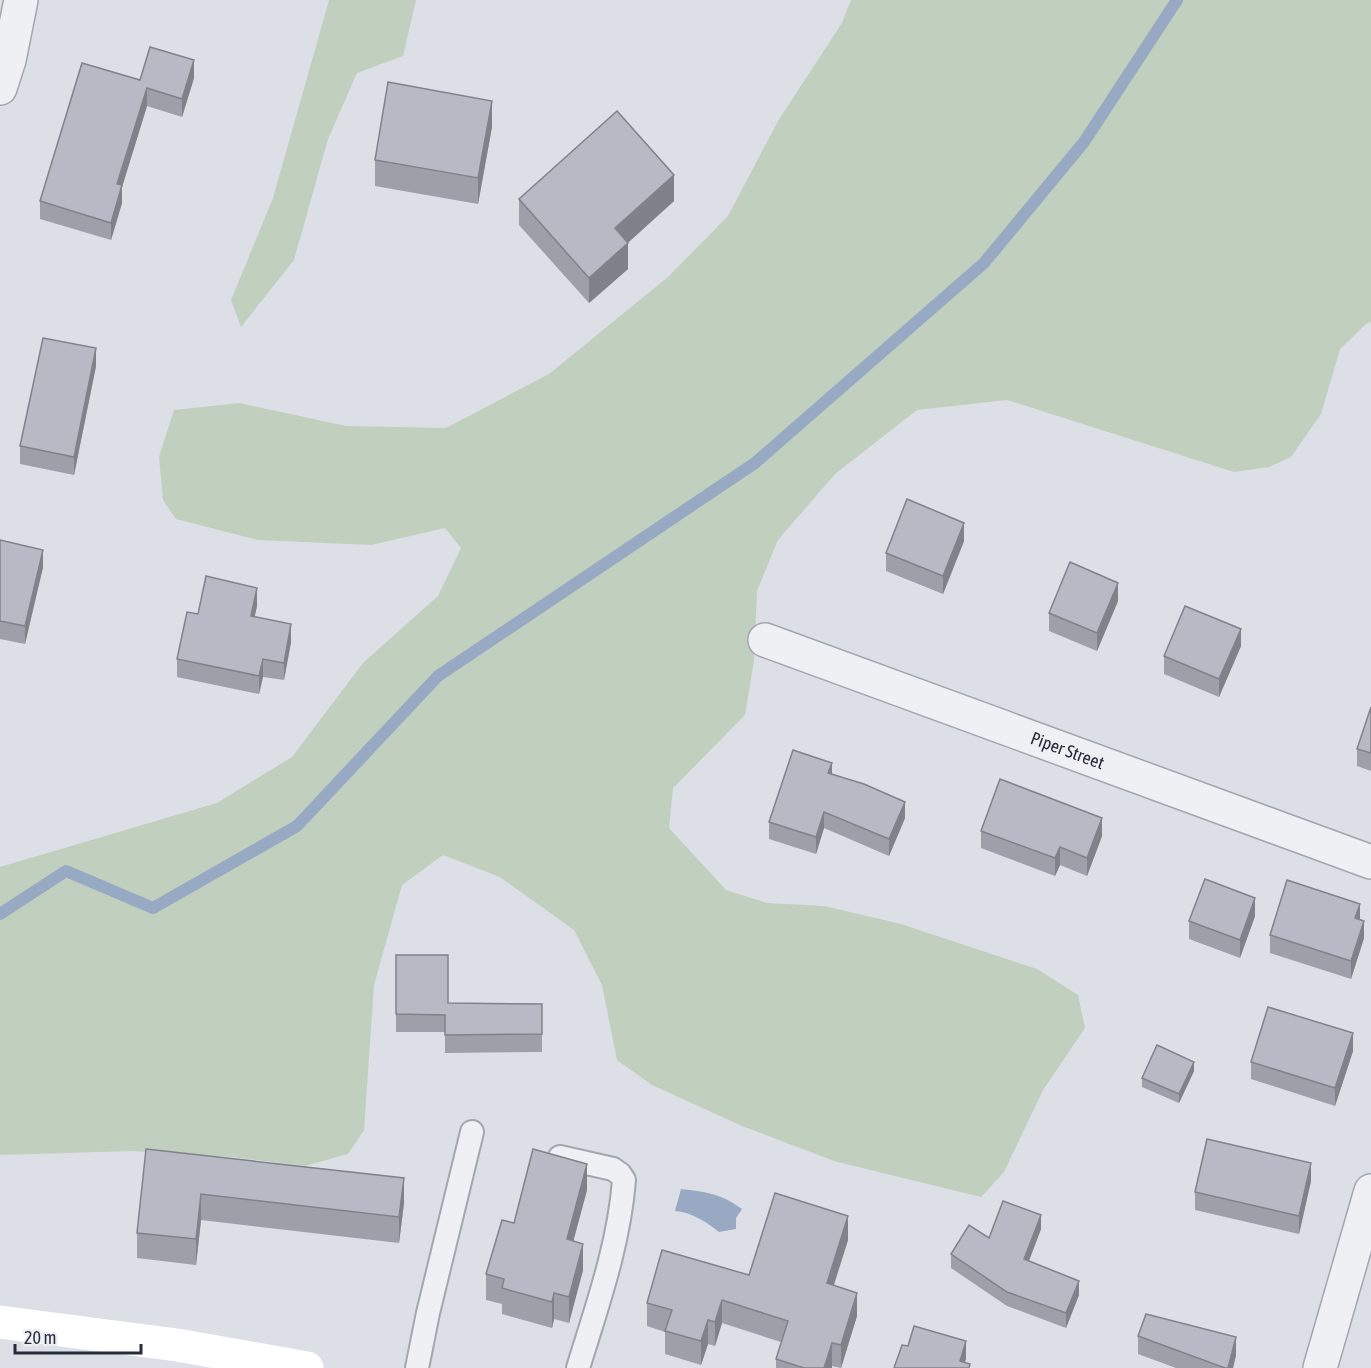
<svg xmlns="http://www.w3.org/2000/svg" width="1371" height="1368" viewBox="0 0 1371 1368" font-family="'Asap Condensed',sans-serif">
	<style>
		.green { fill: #c0cfbe }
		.water { fill: #98a9c4 }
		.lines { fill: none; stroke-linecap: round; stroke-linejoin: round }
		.stream { stroke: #98a9c4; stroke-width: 12 }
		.lane-casing { stroke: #a2a6af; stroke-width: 26 }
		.street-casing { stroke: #a2a6af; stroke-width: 36 }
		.lane { stroke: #eef0f4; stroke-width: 22 }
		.street { stroke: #eef0f4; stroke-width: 33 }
		.secondary { stroke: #fff; stroke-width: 33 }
		.wall { fill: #9da0a9 }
		.shaded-wall { fill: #80828a }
		.building { fill: #b7bac5; stroke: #80828a; stroke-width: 1.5 }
		.labels { text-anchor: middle; stroke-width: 5; stroke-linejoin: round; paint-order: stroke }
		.street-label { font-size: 18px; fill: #272c3b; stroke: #ebeef3 }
	</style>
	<rect width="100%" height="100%" fill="#dcdfe5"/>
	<g class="green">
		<polygon points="329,0 416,0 403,56 357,73 328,139 294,260 241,327 231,300 273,198"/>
		<polygon points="851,0 1371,0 1371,322 1366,324 1340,349 1321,414 1291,457 1269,467 1234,472 1007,400 917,410 835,474 778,540 757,591 754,660 745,715 673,788 669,828 726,890 767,903 824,906 901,924 1037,969 1078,995 1085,1028 1043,1090 1004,1172 981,1197 834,1161 742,1126 652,1085 617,1060 602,985 574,930 500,877 443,855 402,885 374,985 364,1130 348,1154 305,1166 232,1157 132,1151 0,1155 0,867 217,803 292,757 363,663 438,596 461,548 445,528 371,545 258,540 176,519 163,500 159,457 174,410 239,403 346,426 446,428 549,374 668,277 728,216 778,121 842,23"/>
	</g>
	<path class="water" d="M681,1189c25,3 39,4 61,20l-6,9v11l-17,3c-12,-10 -28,-20 -44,-21z"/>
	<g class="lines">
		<polyline class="stream" points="0,914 66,871 153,908 297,826 438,676 755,463 984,263 1084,142 1177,0"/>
		<g class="lane-casing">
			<g id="lane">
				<path d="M560,1157l53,12 7,5 4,6c-5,65 -27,126 -46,188"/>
				<polyline points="417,1368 428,1313 472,1132"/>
			</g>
		</g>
		<g class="street-casing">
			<g id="street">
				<polyline points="0,88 9,60 21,0"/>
				<path id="s1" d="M765,640l606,222"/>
				<polyline points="1320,1368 1371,1191"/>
			</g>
		</g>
		<use href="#lane" class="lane"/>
		<use href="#street" class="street"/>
		<polyline class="secondary" points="0,1322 177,1345 307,1368"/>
	</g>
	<g class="wall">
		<polygon points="194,78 182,117 147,106 122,187 122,203 111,240 40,219 40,201 140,80"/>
		<polygon points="492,127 478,204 375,186 375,160"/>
		<polygon points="519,199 674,201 628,243 628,269 589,303 519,225"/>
		<polygon points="96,366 74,475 20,464 20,446"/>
		<polygon points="0,540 43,567 25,644 0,639"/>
		<polygon points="964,541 943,594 886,571 886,553"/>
		<polygon points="1118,601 1097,651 1049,631 1049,613"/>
		<polygon points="257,606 254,617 291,642 284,680 263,677 259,694 177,677 177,659 198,614"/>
		<polygon points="1241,646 1219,697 1164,674 1164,656"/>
		<polygon points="1371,707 1371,771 1357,766 1357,749"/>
		<polygon points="832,774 905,818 889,856 824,828 816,854 769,839 769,822"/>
		<polygon points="981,831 1102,836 1087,876 1060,865 1055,876 981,848"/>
		<polygon points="1255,916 1240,958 1189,939 1189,921"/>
		<polygon points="1360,919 1364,938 1351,979 1270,953 1270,935"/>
		<polygon points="396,955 448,1003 542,1004 542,1052 445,1053 445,1032 396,1032"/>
		<polygon points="1353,1051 1335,1106 1251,1079 1251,1062"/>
		<polygon points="1194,1071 1179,1103 1142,1087 1142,1078"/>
		<polygon points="146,1149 404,1203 399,1243 201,1220 196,1265 137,1258 137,1233"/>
		<polygon points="1311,1181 1299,1234 1195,1210 1195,1192"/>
		<polygon points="587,1190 573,1241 583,1270 569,1323 554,1319 552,1328 502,1314 502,1304 486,1300 486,1274 514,1223"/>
		<polygon points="1041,1229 1029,1261 1079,1295 1066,1328 1007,1306 951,1268 951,1254 989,1238"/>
		<polygon points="848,1240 834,1285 857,1316 841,1368 832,1366 832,1368 776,1368 776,1359 781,1342 722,1323 715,1346 708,1344 701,1365 665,1354 665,1332 647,1326 647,1303 749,1275"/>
		<polygon points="1138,1336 1236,1355 1233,1368 1176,1368 1138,1354"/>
	</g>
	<g class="shaded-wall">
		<polygon points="194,60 194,78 182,117 182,99"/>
		<polygon points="147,88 147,106 122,187 122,203 111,240 111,223 117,184"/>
		<polygon points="492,101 492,127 478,204 478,178"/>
		<polygon points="674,175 674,201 615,254 615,228"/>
		<polygon points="628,243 628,269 589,303 589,278"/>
		<polygon points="96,348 96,366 74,475 74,457"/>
		<polygon points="964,523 964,541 943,594 943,576"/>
		<polygon points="43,550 43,567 25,644 25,626"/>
		<polygon points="1118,583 1118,601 1097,651 1097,633"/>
		<polygon points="257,588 257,606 251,634 251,616"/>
		<polygon points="291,624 291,642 284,680 284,663"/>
		<polygon points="1241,629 1241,646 1219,697 1219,679"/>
		<polygon points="263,659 263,677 259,694 259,676"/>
		<polygon points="832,763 832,780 828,773"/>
		<polygon points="905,802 905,818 889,856 889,839"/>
		<polygon points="824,812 824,828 816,854 816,837"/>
		<polygon points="1102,818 1102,836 1087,876 1087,858"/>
		<polygon points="1060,847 1060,865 1055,876 1055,858"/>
		<polygon points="1255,898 1255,916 1240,958 1240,940"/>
		<polygon points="1360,904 1360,921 1355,918"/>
		<polygon points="1364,921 1364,938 1351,979 1351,961"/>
		<polygon points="1353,1033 1353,1051 1335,1106 1335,1088"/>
		<polygon points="1194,1062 1194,1071 1179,1103 1179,1094"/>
		<polygon points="1311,1163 1311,1181 1299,1234 1299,1216"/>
		<polygon points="587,1164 587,1190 567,1265 567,1239"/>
		<polygon points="404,1178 404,1203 399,1243 399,1217"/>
		<polygon points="201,1194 201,1220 196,1265 196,1239"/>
		<polygon points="1041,1215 1041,1229 1024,1273 1024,1259"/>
		<polygon points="848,1216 848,1240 827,1306 827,1283"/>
		<polygon points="583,1244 583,1270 569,1323 569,1297"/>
		<polygon points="1079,1281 1079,1295 1066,1328 1066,1313"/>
		<polygon points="554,1293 554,1319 552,1328 552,1302"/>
		<polygon points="857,1293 857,1316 841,1368 841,1345"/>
		<polygon points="722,1300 722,1323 715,1346 715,1322"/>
		<polygon points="708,1320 708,1344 701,1365 701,1341"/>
		<polygon points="1236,1337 1236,1355 1233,1368 1228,1368"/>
		<polygon points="966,1341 966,1359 963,1368 960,1361"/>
		<polygon points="832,1343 832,1368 824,1368"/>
	</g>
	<g class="building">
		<polygon points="150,47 194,60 182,99 147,88 117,184 122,185 111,223 40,201 82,63 140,80"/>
		<polygon points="388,82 492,101 478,178 375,160"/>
		<polygon points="617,111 674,175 615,228 628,243 589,278 519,199"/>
		<polygon points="43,338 96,348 74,457 20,446"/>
		<polygon points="907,499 964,523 943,576 886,553"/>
		<polygon points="0,540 43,550 25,626 0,621"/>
		<polygon points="1070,562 1118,583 1097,633 1049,613"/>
		<polygon points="206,576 257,588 251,616 291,624 284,663 263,659 259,676 177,659 187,612 198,614"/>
		<polygon points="1185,606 1241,629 1219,679 1164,656"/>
		<polygon points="1371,707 1371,753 1357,749"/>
		<polygon points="793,750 832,763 828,773 864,784 905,802 889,839 824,812 816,837 769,822"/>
		<polygon points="1000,779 1102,818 1087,858 1060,847 1055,858 981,831"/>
		<polygon points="1205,879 1255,898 1240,940 1189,921"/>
		<polygon points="1287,880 1360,904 1355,918 1364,921 1351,961 1270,935"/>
		<polygon points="396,955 448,955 448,1003 542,1004 542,1034 445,1035 445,1015 396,1014"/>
		<polygon points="1268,1007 1353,1033 1335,1088 1251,1062"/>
		<polygon points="1157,1045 1194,1062 1179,1094 1142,1078"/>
		<polygon points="1207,1139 1311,1163 1299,1216 1195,1192"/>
		<polygon points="146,1149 404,1178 399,1217 201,1194 196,1239 137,1233"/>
		<polygon points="533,1149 587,1164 567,1239 583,1244 569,1297 554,1293 552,1302 502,1288 504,1279 486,1274 502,1220 514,1223"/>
		<polygon points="775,1193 848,1216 827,1283 857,1293 841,1345 832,1343 824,1368 804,1368 776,1359 788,1321 722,1300 715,1322 708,1320 701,1341 665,1331 672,1310 647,1303 662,1250 749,1275"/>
		<polygon points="1003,1201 1041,1215 1024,1259 1079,1281 1066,1313 1007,1292 951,1254 969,1225 989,1238"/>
		<polygon points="1146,1314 1236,1337 1228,1368 1225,1368 1138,1336"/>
		<polygon points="914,1326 966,1341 960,1361 970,1364 969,1368 894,1368 902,1345 908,1346"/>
	</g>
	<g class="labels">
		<g class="street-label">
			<text dy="6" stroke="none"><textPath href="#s1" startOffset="322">Piper Street</textPath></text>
		</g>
	</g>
	<path d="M15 1344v9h126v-9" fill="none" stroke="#272c3b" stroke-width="3"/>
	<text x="24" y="1344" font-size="18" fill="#272c3b" stroke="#ebeef3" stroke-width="4.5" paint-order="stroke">20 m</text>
</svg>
